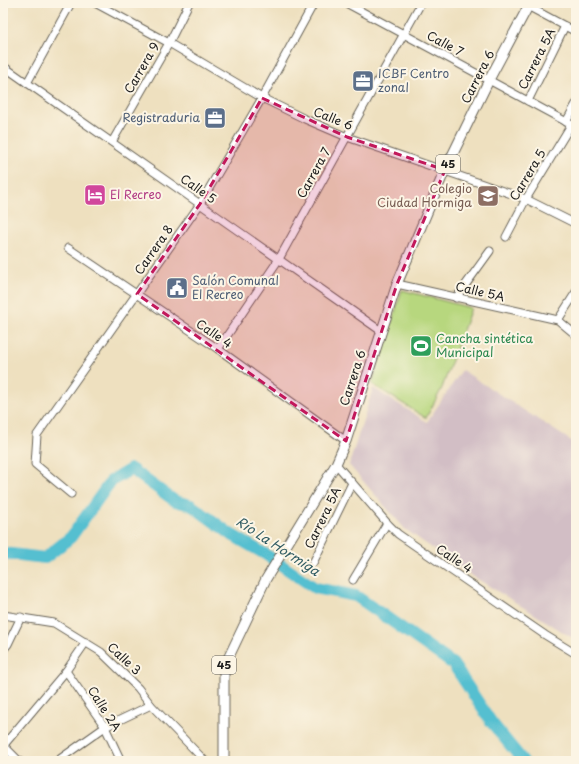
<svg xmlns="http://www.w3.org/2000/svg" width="579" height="764" viewBox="0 0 579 764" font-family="'Playpen Sans',sans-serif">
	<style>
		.industrial { fill: #d2bec5 }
		.green { fill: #b7d77e; stroke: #6a7a4d }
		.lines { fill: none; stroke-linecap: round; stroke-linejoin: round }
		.river { stroke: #54bfd0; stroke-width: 12 }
		.minor-casing { stroke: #666155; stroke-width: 9 }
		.major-casing { stroke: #666155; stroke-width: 11 }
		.minor { stroke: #fff; stroke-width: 7 }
		.major { stroke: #fff; stroke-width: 9 }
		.marked { fill: #c2185b; fill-opacity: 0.2; stroke: #c2185b; stroke-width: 3; stroke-dasharray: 8 5; stroke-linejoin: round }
		.labels { text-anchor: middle; stroke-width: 4; stroke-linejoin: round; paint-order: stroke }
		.shield { fill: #fcf5e5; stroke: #5f5d58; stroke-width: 1 }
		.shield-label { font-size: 11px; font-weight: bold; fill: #1c1c1c }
		.street-label { font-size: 12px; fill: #1c1c1c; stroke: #fcf5e5 }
		.service-label { font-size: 12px; fill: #4e5e75; stroke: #fcf5e5; text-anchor: start }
		.education-label { font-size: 12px; fill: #785e54; stroke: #fcf5e5; text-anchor: end }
		.hotel-label { font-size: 12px; fill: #b23c85; stroke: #fcf5e5; text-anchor: start }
		.leisure-label { font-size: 12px; fill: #27864d; stroke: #fcf5e5; text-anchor: start }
		.water-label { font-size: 13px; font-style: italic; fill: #325d64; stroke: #fcf5e5 }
	</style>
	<rect width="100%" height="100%" fill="#fcf5e5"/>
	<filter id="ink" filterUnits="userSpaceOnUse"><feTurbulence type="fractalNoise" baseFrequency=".025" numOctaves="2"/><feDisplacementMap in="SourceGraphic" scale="8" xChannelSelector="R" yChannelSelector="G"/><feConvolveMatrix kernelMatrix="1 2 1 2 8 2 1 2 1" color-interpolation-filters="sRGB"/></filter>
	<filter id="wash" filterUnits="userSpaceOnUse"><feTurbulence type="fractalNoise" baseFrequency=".012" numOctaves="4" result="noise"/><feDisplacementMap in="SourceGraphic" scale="16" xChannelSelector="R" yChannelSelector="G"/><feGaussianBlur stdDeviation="0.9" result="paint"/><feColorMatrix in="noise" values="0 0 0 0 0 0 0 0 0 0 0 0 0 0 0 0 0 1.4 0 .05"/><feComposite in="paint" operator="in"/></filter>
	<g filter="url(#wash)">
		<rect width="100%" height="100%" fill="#eee0bf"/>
		<polygon class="industrial" points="462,370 576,444 576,640 463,570 405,529 349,465 373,388 427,422"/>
		<polygon class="green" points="402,290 471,308 442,388 426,418 372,384"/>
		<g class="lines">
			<polyline class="river" points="3,553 45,558 71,537 111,481 131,469 175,501 191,505 232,535 265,554 315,588 356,596 453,664 492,723 523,761"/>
		</g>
	</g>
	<g filter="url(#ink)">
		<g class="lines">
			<g class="minor-casing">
				<g id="minor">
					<polyline points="95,3 169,43 262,98 305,119 347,137 526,199 576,224"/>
					<polyline points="346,3 576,127"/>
					<polyline points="522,3 576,32"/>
					<polyline points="3,66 381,331"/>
					<polyline points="27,83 71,3"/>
					<polyline points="528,101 565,26"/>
					<polyline points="566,122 576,104"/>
					<polyline points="112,142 169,43 189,3"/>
					<polyline points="506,237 526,199 571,125"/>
					<polyline points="68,248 218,349 346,441"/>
					<polyline points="397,284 558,320 576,335"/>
					<polyline points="456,298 490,251"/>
					<polyline points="558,320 576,292"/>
					<polyline points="218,349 279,259 421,3"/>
					<polyline points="336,464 387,523 398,534 545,635 576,654"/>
					<polyline points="71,494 35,464 37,435 200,204 262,98 314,3"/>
					<polyline points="313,563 352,483"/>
					<polyline points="353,580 387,523"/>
					<polyline points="3,615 54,623 101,652 138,688 151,705 205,761"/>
					<polyline points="3,650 8,644 21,617"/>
					<polyline points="66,671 105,727 121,761"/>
					<polyline points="3,745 19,761"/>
					<polyline points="3,746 66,671 86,642"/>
					<polyline points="57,761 105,727 151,705"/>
				</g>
			</g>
			<g class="major-casing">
				<polyline id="major" points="224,761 224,667 266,579 336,464 346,441 397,284 445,170 489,80 530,3"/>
			</g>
			<use href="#minor" class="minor"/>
			<use href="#major" class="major"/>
		</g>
	</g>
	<path class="marked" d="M262,98l85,39 98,33 -48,114 -51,157 -209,-147 63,-90z"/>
	<defs>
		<g id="office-square" transform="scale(1.15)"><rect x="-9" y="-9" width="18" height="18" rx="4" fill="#5c6f8a" stroke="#fcf5e5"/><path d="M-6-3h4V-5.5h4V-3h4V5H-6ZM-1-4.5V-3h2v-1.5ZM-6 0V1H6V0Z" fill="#fff"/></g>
		<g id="hotel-square" transform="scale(1.15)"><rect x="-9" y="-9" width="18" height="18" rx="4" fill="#d1479c" stroke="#fcf5e5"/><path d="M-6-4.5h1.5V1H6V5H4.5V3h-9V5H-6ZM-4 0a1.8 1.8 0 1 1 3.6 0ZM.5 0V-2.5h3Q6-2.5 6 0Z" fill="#fff"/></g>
		<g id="school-square" transform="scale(1.15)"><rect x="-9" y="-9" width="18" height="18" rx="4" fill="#8d6e63" stroke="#fcf5e5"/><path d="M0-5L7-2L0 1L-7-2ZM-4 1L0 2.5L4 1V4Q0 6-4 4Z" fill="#fff"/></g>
		<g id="civic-square" transform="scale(1.15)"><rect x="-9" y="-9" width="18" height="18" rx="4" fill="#5c6f8a" stroke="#fcf5e5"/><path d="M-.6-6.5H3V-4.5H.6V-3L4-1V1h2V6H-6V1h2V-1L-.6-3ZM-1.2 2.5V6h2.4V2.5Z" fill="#fff"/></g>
		<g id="stadium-square" transform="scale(1.15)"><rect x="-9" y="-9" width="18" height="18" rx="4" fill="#2e9e5b" stroke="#fcf5e5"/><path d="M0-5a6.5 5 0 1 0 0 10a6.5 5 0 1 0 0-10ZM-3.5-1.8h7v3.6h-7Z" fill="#fff"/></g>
	</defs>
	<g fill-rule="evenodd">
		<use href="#office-square" x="363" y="81"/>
		<use href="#office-square" x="215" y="118"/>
		<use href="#hotel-square" x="95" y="195"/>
		<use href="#school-square" x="488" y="196"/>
		<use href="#civic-square" x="177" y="288"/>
		<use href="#stadium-square" x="421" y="346"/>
	</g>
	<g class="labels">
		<g class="shield">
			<rect x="436" y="155" width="24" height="18" rx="3"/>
			<rect x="212" y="656" width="24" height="18" rx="3"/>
		</g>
		<g class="shield-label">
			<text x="448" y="168">45</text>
			<text x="224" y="669">45</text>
		</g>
		<g class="street-label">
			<text transform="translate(445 44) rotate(28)" y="4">Calle 7</text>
			<text transform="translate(537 59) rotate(-63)" y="4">Carrera 5A</text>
			<text transform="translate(142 68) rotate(-60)" y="4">Carrera 9</text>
			<text transform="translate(478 77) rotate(-63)" y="4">Carrera 6</text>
			<text transform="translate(333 119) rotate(22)" y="4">Calle 6</text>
			<text transform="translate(314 173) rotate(-61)" y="4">Carrera 7</text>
			<text transform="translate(528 175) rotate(-59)" y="4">Carrera 5</text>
			<text transform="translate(198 189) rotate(35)" y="4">Calle 5</text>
			<text transform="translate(154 250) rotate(-55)" y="4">Carrera 8</text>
			<text transform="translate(480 292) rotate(13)" y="4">Calle 5A</text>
			<text transform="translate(214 334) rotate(35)" y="4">Calle 4</text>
			<text transform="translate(353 378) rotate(-72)" y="4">Carrera 6</text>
			<text transform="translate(323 518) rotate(-64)" y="4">Carrera 5A</text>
			<text transform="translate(454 559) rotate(34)" y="4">Calle 4</text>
			<text transform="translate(124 659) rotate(43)" y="4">Calle 3</text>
			<text transform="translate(104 709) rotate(58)" y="4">Calle 2A</text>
		</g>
		<g class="service-label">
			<text x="378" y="78">ICBF Centro<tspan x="378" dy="14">zonal</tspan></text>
			<text x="200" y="122" text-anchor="end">Registraduria</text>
			<text x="192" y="285">Salón Comunal<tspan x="192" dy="14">El Recreo</tspan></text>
		</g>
		<g class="education-label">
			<text x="472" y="193">Colegio<tspan x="472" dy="14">Ciudad Hormiga</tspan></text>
		</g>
		<g class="hotel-label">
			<text x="110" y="199">El Recreo</text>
		</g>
		<g class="leisure-label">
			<text x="436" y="343">Cancha sintética<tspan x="436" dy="14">Municipal</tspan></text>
		</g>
		<g class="water-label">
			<text transform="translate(278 546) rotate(33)" y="5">Río La Hormiga</text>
		</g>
	</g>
	<rect width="579" height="764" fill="none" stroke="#fcf5e5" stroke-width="16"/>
</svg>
